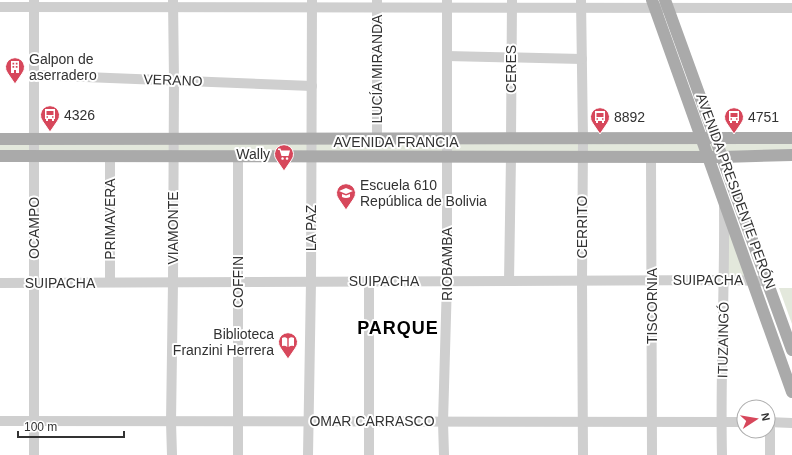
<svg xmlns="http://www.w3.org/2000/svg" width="792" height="455" viewBox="0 0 792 455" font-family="Arial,sans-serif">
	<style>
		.green { fill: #e3e8dc }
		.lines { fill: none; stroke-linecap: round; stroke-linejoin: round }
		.minor { stroke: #cfcfcf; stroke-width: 10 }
		.major { stroke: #aaa; stroke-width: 12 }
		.labels { text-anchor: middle; stroke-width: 4; stroke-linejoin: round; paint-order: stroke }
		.poi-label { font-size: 14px; fill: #323232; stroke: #fff; text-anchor: start }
		.street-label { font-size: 14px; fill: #323232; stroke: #fff }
		.district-label { font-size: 18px; font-weight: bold; letter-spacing: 1px; fill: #000; stroke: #fff }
	</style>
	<rect width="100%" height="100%" fill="#fff"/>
	<g class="green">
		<polygon points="792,138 792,155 0,156 0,139"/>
		<polygon points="728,229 747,277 727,276"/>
		<polygon points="779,288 792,288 792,324"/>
	</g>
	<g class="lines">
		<g class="minor">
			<polyline points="34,0 34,455"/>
			<polyline points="377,0 377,139"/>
			<polyline points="581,0 583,139 582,281 583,455"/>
			<polyline points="0,7 792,8"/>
			<polyline points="447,56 582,59"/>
			<polyline points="34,75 312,86"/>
			<polyline points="511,139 512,0"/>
			<polyline points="110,156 110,282"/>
			<polyline points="238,157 238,455"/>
			<polyline points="651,157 652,455"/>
			<polyline points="509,281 511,157"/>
			<polyline points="0,283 724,280 767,281"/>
			<polyline points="0,421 744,422"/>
			<polyline points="768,422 792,423"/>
			<polyline points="172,455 171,422 173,282 174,80 173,0"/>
			<polyline points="308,455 311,282 312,0"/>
			<polyline points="369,455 369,281"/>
			<polyline points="444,455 443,422 447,281 447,0"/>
			<path d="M722,455c-2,-83 3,-165 2,-248"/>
			<polyline points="770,455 770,422"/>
		</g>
		<g class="major">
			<polyline points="652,0 792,392"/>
			<polyline points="665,0 792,350"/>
			<polyline points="0,139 792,138"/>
			<polyline points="0,156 722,157 792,155"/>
		</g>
	</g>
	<defs>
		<g id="building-pin" transform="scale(1)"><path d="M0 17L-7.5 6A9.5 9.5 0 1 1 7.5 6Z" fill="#d7475b" stroke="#fff"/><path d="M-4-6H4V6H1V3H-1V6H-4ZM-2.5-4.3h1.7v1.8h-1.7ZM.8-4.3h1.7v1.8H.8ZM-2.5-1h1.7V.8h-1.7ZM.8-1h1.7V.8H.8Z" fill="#fff"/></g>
		<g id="bus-pin" transform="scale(1)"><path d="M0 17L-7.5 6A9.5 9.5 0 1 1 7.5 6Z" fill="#d7475b" stroke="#fff"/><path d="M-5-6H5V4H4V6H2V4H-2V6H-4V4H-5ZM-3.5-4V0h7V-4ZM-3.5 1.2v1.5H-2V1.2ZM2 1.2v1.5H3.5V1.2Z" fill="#fff"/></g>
		<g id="supermarket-pin" transform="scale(1)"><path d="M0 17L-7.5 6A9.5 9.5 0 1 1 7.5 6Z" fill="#d7475b" stroke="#fff"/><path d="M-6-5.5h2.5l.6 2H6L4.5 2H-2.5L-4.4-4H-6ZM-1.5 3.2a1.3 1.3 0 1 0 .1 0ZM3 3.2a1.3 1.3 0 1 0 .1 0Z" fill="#fff"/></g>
		<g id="school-pin" transform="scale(1)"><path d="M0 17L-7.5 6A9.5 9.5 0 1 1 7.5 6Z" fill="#d7475b" stroke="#fff"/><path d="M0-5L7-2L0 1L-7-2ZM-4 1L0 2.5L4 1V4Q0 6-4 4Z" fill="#fff"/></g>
		<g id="library-pin" transform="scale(1)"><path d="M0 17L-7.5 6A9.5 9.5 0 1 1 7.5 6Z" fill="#d7475b" stroke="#fff"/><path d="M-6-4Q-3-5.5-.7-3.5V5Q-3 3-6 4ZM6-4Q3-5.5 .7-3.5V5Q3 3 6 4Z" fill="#fff"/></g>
	</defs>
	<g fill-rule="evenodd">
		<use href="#building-pin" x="15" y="67"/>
		<use href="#bus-pin" x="50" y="115"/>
		<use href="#bus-pin" x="600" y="117"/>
		<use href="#bus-pin" x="734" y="117"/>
		<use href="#supermarket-pin" x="284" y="154"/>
		<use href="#school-pin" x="346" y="193"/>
		<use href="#library-pin" x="288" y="342"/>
	</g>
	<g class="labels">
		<g class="poi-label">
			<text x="29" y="64">Galpon de<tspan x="29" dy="16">aserradero</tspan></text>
			<text x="64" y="120">4326</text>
			<text x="614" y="122">8892</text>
			<text x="748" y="122">4751</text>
			<text x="270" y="159" text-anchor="end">Wally</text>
			<text x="360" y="190">Escuela 610<tspan x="360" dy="16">República de Bolivia</tspan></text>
			<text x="274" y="339" text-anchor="end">Biblioteca<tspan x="274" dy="16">Franzini Herrera</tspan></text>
		</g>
		<g class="street-label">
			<text transform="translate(377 69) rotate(-90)" y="5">LUCÍA MIRANDA</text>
			<text transform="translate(511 69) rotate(-90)" y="5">CERES</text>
			<text transform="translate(173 80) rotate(2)" y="5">VERANO</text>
			<text x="396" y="147">AVENIDA FRANCIA</text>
			<text transform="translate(736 191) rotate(70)" y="5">AVENIDA PRESIDENTE PERÓN</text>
			<text transform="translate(110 219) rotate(-90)" y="5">PRIMAVERA</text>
			<text transform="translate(582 227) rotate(-90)" y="5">CERRITO</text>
			<text transform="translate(34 228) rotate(-90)" y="5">OCAMPO</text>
			<text transform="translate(173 228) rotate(-90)" y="5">VIAMONTE</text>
			<text transform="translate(311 228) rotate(-90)" y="5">LA PAZ</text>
			<text transform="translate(447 264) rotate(-90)" y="5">RIOBAMBA</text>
			<text x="708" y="285">SUIPACHA</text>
			<text x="384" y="286">SUIPACHA</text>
			<text transform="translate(238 282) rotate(-90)" y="5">COFFIN</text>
			<text x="60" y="288">SUIPACHA</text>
			<text transform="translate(652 306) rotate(-90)" y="5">TISCORNIA</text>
			<text transform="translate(723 340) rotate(-89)" y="5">ITUZAINGÓ</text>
			<text x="372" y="426">OMAR CARRASCO</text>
		</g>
		<g class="district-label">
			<text x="398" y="334">PARQUE</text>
		</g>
	</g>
	<g transform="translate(756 419) rotate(78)"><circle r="19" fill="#ffffff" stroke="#adadad"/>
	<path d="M0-3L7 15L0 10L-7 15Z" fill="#d7475b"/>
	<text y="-6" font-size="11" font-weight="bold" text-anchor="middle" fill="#323232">N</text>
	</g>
	<path d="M18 431v6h106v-6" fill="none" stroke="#323232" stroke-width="2"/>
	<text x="24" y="431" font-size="12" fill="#323232" stroke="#ffffff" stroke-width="3" paint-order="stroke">100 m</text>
</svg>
